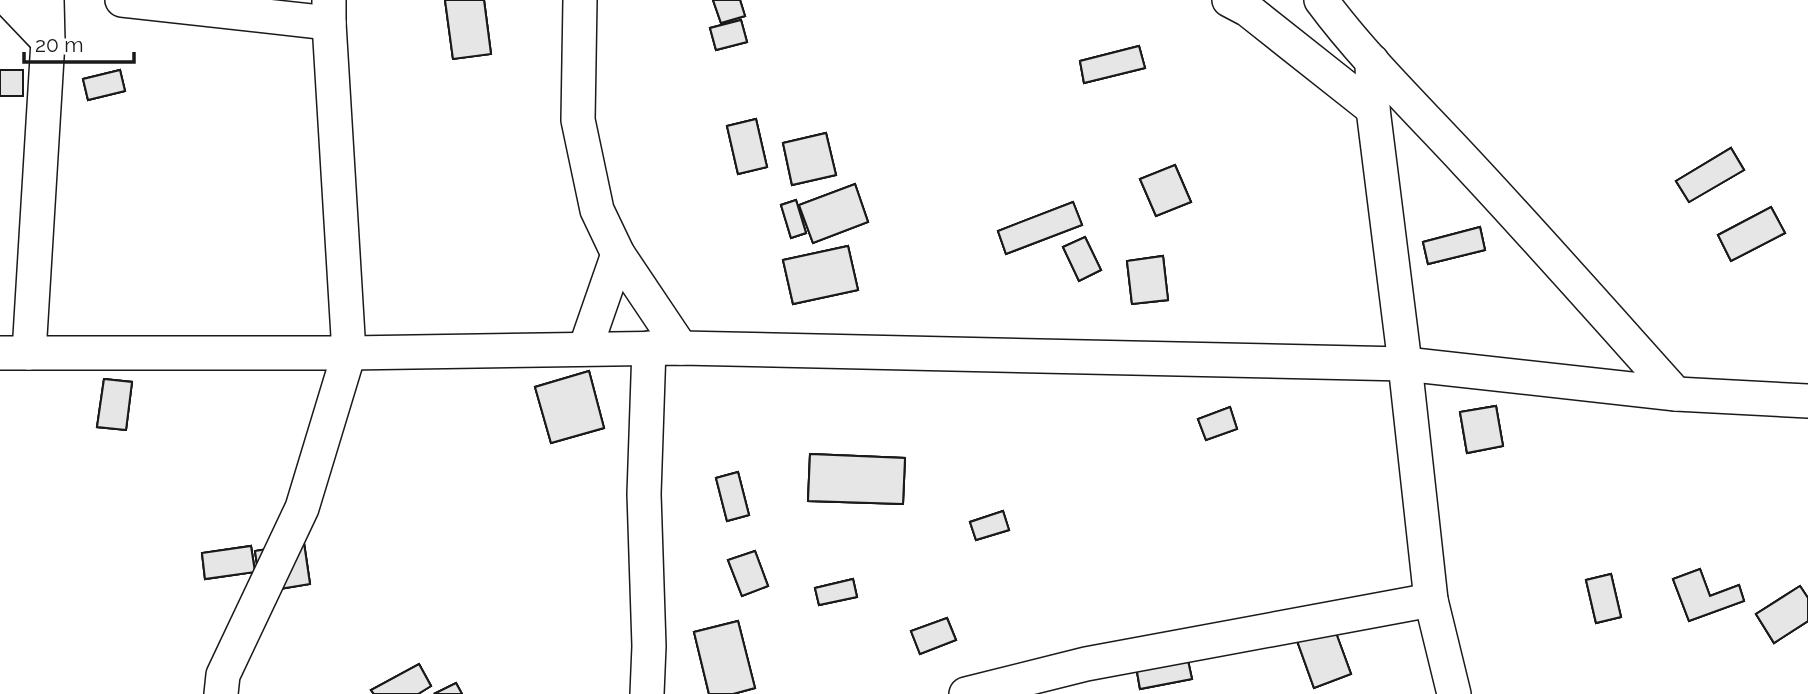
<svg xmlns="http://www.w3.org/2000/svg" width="1808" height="694" viewBox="0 0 1808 694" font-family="Raleway,sans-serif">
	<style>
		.building { fill: #e6e6e6; stroke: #1a1a1a; stroke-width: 2 }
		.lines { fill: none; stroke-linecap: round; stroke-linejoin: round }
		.minor-casing { stroke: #1a1a1a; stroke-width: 36 }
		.minor { stroke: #fff; stroke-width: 33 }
	</style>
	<rect width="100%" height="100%" fill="#fff"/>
	<g class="building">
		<polygon points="445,0 484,0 491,54 453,59"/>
		<polygon points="445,0 484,0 491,54 453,59"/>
		<polygon points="445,0 484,0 491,54 453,59"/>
		<polygon points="713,0 740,0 745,16 721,23"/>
		<polygon points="713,0 740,0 745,16 721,23"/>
		<polygon points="713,0 740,0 745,16 721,23"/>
		<polygon points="741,20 747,42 716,50 710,28"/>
		<polygon points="741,20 747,42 716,50 710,28"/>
		<polygon points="741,20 747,42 716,50 710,28"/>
		<polygon points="1139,46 1145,68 1084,83 1080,61"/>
		<polygon points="1139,46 1145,68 1084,83 1080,61"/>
		<polygon points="1139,46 1145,68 1084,83 1080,61"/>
		<rect x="0" y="70" width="23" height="26"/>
		<rect x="0" y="70" width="23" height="26"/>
		<rect x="0" y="70" width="23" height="26"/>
		<polygon points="120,70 125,91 88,100 83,79"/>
		<polygon points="120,70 125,91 88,100 83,79"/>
		<polygon points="120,70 125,91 88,100 83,79"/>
		<polygon points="756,119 767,167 738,174 727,126"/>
		<polygon points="756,119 767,167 738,174 727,126"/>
		<polygon points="756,119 767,167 738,174 727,126"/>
		<polygon points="826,133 836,175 792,185 783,143"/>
		<polygon points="826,133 836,175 792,185 783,143"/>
		<polygon points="826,133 836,175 792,185 783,143"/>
		<polygon points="1731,148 1744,170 1689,202 1676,181"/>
		<polygon points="1731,148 1744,170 1689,202 1676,181"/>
		<polygon points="1731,148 1744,170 1689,202 1676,181"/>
		<polygon points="1175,165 1191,202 1156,216 1140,179"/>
		<polygon points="1175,165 1191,202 1156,216 1140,179"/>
		<polygon points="1175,165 1191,202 1156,216 1140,179"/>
		<polygon points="855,184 868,222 813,243 799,205"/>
		<polygon points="855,184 868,222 813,243 799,205"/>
		<polygon points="855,184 868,222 813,243 799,205"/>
		<polygon points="796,200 806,233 791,238 781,205"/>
		<polygon points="796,200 806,233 791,238 781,205"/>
		<polygon points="796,200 806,233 791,238 781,205"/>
		<polygon points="1073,202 1082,225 1006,254 998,231"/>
		<polygon points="1073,202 1082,225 1006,254 998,231"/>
		<polygon points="1073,202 1082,225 1006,254 998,231"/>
		<polygon points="1771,207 1785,233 1731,261 1718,235"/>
		<polygon points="1771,207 1785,233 1731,261 1718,235"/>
		<polygon points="1771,207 1785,233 1731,261 1718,235"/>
		<polygon points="1480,227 1485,250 1428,264 1423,242"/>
		<polygon points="1480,227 1485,250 1428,264 1423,242"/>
		<polygon points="1480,227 1485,250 1428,264 1423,242"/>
		<polygon points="1085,237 1101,270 1079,281 1063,247"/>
		<polygon points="1085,237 1101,270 1079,281 1063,247"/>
		<polygon points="1085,237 1101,270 1079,281 1063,247"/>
		<polygon points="848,246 858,290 793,304 783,260"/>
		<polygon points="848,246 858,290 793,304 783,260"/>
		<polygon points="848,246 858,290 793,304 783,260"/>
		<polygon points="1163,256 1168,300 1132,304 1127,261"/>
		<polygon points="1163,256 1168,300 1132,304 1127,261"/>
		<polygon points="1163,256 1168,300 1132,304 1127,261"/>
		<polygon points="589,371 604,428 551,443 535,387"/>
		<polygon points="589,371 604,428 551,443 535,387"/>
		<polygon points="589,371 604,428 551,443 535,387"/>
		<polygon points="104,379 132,382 126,430 97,427"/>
		<polygon points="104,379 132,382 126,430 97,427"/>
		<polygon points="104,379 132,382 126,430 97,427"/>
		<polygon points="1496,406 1503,446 1467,453 1460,412"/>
		<polygon points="1496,406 1503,446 1467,453 1460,412"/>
		<polygon points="1496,406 1503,446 1467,453 1460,412"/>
		<polygon points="1230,407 1237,429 1206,440 1198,419"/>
		<polygon points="1230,407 1237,429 1206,440 1198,419"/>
		<polygon points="1230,407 1237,429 1206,440 1198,419"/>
		<polygon points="810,454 905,458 903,504 808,501"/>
		<polygon points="810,454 905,458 903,504 808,501"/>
		<polygon points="810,454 905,458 903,504 808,501"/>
		<polygon points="738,472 749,515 727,521 716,478"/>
		<polygon points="738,472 749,515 727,521 716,478"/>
		<polygon points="738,472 749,515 727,521 716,478"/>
		<polygon points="1003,511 1009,530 976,540 970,522"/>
		<polygon points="1003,511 1009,530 976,540 970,522"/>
		<polygon points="1003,511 1009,530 976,540 970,522"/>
		<polygon points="304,543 310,584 261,592 255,551"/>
		<polygon points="304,543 310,584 261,592 255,551"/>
		<polygon points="304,543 310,584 261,592 255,551"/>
		<polygon points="251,546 255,572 205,579 202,553"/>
		<polygon points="251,546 255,572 205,579 202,553"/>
		<polygon points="251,546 255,572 205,579 202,553"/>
		<polygon points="755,551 768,586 742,596 728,560"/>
		<polygon points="755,551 768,586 742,596 728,560"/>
		<polygon points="755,551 768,586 742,596 728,560"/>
		<polygon points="1700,569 1710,596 1739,585 1744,601 1689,621 1673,579"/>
		<polygon points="1700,569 1710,596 1739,585 1744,601 1689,621 1673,579"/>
		<polygon points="1700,569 1710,596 1739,585 1744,601 1689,621 1673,579"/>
		<polygon points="1611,574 1621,617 1596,623 1586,580"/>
		<polygon points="1611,574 1621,617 1596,623 1586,580"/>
		<polygon points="1611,574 1621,617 1596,623 1586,580"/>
		<polygon points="853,579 857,597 819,605 815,588"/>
		<polygon points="853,579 857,597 819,605 815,588"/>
		<polygon points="853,579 857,597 819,605 815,588"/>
		<polygon points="1800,586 1808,598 1808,621 1774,643 1756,614"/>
		<polygon points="1800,586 1808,598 1808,621 1774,643 1756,614"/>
		<polygon points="1800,586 1808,598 1808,621 1774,643 1756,614"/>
		<polygon points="947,618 956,640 920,654 911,631"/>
		<polygon points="947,618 956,640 920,654 911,631"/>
		<polygon points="947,618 956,640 920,654 911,631"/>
		<polygon points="738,621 755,688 733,694 709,694 694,632"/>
		<polygon points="738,621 755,688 733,694 709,694 694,632"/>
		<polygon points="738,621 755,688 733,694 709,694 694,632"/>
		<polygon points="1332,622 1351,674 1314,688 1295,635"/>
		<polygon points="1332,622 1351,674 1314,688 1295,635"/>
		<polygon points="1332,622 1351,674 1314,688 1295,635"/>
		<polygon points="1187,656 1192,679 1140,689 1136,666"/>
		<polygon points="1187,656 1192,679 1140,689 1136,666"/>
		<polygon points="1187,656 1192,679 1140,689 1136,666"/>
		<polygon points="419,664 431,686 418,694 374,694 371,690"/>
		<polygon points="419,664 431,686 418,694 374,694 371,690"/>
		<polygon points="419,664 431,686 418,694 374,694 371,690"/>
		<polygon points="456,683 462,694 434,694"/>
		<polygon points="456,683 462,694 434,694"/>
		<polygon points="456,683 462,694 434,694"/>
	</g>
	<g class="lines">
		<g class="minor-casing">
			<g id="minor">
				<polyline points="9,0 48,41"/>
				<polyline points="122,0 329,23"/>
				<polyline points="580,0 578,120 597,210 618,254 681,348"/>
				<polyline points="1229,0 1248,10 1373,109"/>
				<path d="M1321,0c43,58 96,109 145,162 71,76 140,154 210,232"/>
				<polyline points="1372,61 1373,109 1405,364 1431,600 1454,694"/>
				<polyline points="585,349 618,254"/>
				<polyline points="0,353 349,353 681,348 1405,364 1676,394 1808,401"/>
				<polyline points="29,353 48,41 47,0"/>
				<polyline points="221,694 223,675 302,508 349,353 329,23 329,0"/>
				<polyline points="647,694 649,646 644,494 649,348"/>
				<polyline points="966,694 1086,664 1431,600"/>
			</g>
		</g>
		<use href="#minor" class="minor"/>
	</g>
	<path d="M24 52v10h110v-10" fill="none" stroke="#1a1a1a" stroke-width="3.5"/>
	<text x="35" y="52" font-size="21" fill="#1a1a1a" stroke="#ffffff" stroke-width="5" paint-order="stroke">20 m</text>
</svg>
